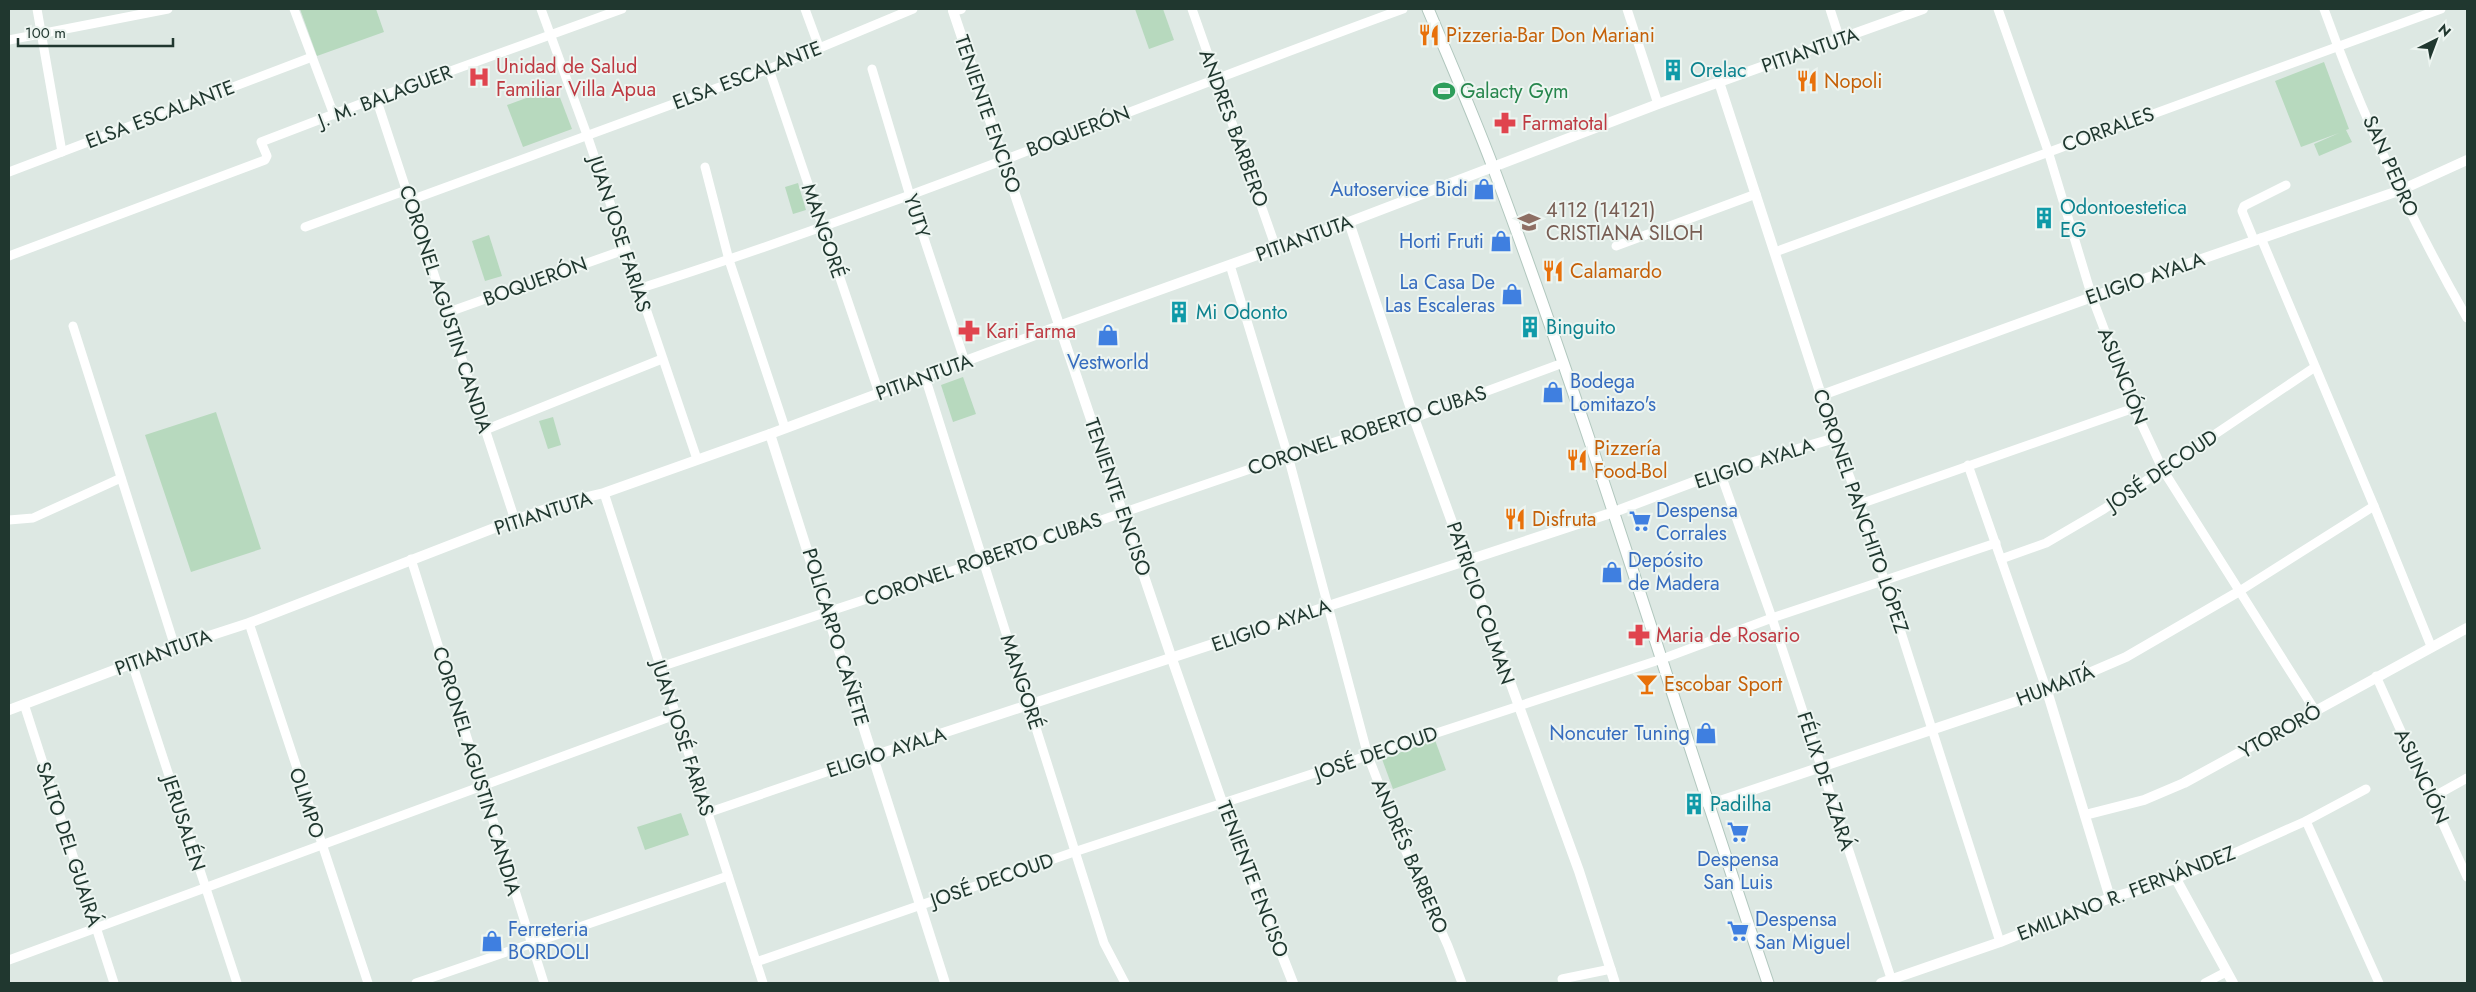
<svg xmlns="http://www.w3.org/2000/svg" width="2476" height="992" viewBox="0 0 2476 992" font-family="Jost,sans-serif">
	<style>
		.green { fill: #b7d9be }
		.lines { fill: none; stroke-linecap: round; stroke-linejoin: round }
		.secondary-casing { stroke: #b1c7be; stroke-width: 13 }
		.minor { stroke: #fff; stroke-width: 9 }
		.tertiary { stroke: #fff; stroke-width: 10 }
		.secondary { stroke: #fff; stroke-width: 11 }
		.labels { text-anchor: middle; stroke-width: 4; stroke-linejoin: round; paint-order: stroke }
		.food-label { font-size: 20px; fill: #c56008; stroke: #edf5f1; text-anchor: start }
		.street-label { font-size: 20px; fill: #20372f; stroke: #edf5f1 }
		.health-label { font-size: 20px; fill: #be3a42; stroke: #edf5f1; text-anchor: start }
		.culture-label { font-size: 20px; fill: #0d838f; stroke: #edf5f1; text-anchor: start }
		.leisure-label { font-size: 20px; fill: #27864d; stroke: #edf5f1; text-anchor: start }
		.shop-label { font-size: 20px; fill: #366cbe; stroke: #edf5f1; text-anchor: start }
		.education-label { font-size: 20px; fill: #785e54; stroke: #edf5f1; text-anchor: start }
	</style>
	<rect width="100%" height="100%" fill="#dde8e3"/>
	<g class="green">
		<polygon points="300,9 376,9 384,32 317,56"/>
		<polygon points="1135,9 1163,9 1174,40 1149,49"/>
		<polygon points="2324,62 2349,129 2346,130 2352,142 2319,156 2314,144 2339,133 2301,147 2275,81"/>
		<polygon points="556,87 572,129 523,147 507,105"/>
		<polygon points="798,183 806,210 793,214 785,187"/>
		<polygon points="489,235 502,276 485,281 472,241"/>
		<polygon points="963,377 976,414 953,422 941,385"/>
		<polygon points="216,412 261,549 191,572 145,435"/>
		<polygon points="553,417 561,445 548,449 539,421"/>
		<polygon points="1435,740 1446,770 1393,789 1382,759"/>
		<polygon points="681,813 689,835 645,850 637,827"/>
	</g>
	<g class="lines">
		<g class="secondary-casing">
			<path id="secondary" d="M1428,9c22,52 45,105 65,158 101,269 183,545 275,816"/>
		</g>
		<g class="minor">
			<polyline points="37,9 62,152"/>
			<polyline points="294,9 334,115"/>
			<polyline points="541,9 587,135 697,459"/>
			<polyline points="805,9 819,47"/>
			<polyline points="1192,9 1276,248"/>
			<polyline points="1627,9 1658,104"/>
			<polyline points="1830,9 1840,40"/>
			<polyline points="1998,9 2048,151 2092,297 2134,408 2163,470 2316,712"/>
			<path d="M2324,9c38,106 87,211 143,309"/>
			<polyline points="9,40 168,9"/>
			<polyline points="769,69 879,393"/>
			<polyline points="872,69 910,196 965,362"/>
			<polyline points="376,98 515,520"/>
			<polyline points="705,167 729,260 785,428"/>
			<polyline points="9,172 312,57"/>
			<polyline points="411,200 769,69 913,9"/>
			<polyline points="305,227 407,190"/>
			<polyline points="2261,238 2374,506 2431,646"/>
			<polyline points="2254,240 2242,211 2244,206 2286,185"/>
			<polyline points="1616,246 1756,194"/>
			<polyline points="1775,252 2441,9"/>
			<polyline points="9,256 265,160 267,156 261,142 376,98 622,9"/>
			<polyline points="1230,265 1288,456 1368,756 1399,836 1448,946 1462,983"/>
			<path d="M638,289c259,-82 510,-187 765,-280"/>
			<polyline points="446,313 624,250"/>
			<polyline points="73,326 175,647"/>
			<polyline points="925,377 1104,943 1125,983"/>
			<polyline points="485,430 662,359"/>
			<polyline points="1835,438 1860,504 2000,942"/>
			<polyline points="1968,465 2047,691"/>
			<polyline points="1720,472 1772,618 1891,978"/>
			<polyline points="604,493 763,983"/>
			<polyline points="1860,504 2134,408"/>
			<polyline points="9,520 33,518 121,478"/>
			<polyline points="411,559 544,983"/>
			<polyline points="2001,559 2046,543 2104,509 2315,367"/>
			<polyline points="2238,592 2374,506"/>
			<polyline points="249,623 368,983"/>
			<polyline points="132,663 237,983"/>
			<polyline points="660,667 982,561 1288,456 1414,418 1563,363"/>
			<polyline points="2376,676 2467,877"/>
			<polyline points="24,704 114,983"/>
			<polyline points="2433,797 2467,778"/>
			<polyline points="707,813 873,756"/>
			<polyline points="2306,821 2379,983"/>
			<polyline points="2176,879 2306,821 2366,789"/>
			<polyline points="9,960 675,715"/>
			<polyline points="756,962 1074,852 1662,659 1772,618 1996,543"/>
			<polyline points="1562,979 1611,969"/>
			<polyline points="416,983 728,876"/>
			<polyline points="2205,983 2226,972"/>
		</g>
		<g class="tertiary">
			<polyline points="961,9 953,11 1172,659 1223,805 1293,983"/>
			<polyline points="1349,222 1414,418 1579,871 1615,983"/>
			<polyline points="1822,395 2092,297 2401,190 2467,160"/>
			<polyline points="770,434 945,983"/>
			<polyline points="2047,691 2110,898"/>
			<polyline points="9,710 175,647 249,623 515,520 566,502 604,493 770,434 1059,326 1349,222 1658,104 1923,9"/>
			<polyline points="873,756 1614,512 1720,472 1835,438 1719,82"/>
			<polyline points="1708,805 2047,691 2126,657 2238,592"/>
			<polyline points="2085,815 2144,800 2184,783 2467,628"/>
			<polyline points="1881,983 2000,942 2110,898 2176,879 2233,983"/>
		</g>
		<use href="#secondary" class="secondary"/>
	</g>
	<defs>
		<g id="restaurant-bare" transform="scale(1.725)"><path d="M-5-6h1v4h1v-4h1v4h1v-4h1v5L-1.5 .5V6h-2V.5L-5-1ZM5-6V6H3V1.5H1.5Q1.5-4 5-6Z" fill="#e8710a" stroke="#edf5f1" stroke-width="2.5" paint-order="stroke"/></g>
		<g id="building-bare" transform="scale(1.725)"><path d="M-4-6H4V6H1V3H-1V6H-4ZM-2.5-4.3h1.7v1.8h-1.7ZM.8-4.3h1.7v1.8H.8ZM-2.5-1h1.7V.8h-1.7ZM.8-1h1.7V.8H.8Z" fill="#0f9aa8" stroke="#edf5f1" stroke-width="2.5" paint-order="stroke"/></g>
		<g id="hospital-bare" transform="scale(1.725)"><path d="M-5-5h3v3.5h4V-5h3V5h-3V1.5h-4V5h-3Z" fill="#e0444e" stroke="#edf5f1" stroke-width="2.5" paint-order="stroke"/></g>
		<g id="stadium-bare" transform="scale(1.725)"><path d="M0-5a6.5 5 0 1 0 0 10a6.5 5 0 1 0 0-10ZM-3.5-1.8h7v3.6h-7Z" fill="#2e9e5b" stroke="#edf5f1" stroke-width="2.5" paint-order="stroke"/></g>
		<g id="pharmacy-bare" transform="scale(1.725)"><path d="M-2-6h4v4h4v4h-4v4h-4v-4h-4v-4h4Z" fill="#e0444e" stroke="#edf5f1" stroke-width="2.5" paint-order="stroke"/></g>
		<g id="shop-bare" transform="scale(1.725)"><path d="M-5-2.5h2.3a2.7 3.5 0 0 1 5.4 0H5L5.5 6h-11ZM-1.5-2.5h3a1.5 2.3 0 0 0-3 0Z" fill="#3f7fe0" stroke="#edf5f1" stroke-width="2.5" paint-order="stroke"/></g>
		<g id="school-bare" transform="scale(1.725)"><path d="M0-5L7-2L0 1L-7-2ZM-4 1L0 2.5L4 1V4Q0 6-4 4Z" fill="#8d6e63" stroke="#edf5f1" stroke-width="2.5" paint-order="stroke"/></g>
		<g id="supermarket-bare" transform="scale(1.725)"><path d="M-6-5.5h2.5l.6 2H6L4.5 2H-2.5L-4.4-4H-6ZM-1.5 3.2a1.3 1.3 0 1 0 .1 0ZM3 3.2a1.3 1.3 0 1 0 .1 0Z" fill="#3f7fe0" stroke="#edf5f1" stroke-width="2.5" paint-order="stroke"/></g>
		<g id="bar-bare" transform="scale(1.725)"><path d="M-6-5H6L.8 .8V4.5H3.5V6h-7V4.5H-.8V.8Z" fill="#e8710a" stroke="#edf5f1" stroke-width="2.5" paint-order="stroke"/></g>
	</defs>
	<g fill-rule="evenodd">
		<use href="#restaurant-bare" x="1429" y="35"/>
		<use href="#building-bare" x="1673" y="70"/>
		<use href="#hospital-bare" x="479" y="77"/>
		<use href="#restaurant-bare" x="1807" y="81"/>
		<use href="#stadium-bare" x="1444" y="91"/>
		<use href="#pharmacy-bare" x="1505" y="123"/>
		<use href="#shop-bare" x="1484" y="189"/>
		<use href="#building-bare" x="2044" y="218"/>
		<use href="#school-bare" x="1529" y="222"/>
		<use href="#shop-bare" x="1501" y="241"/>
		<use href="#restaurant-bare" x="1553" y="271"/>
		<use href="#shop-bare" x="1512" y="294"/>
		<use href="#building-bare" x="1179" y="312"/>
		<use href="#building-bare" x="1530" y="327"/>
		<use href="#pharmacy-bare" x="969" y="331"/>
		<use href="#shop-bare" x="1108" y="335"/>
		<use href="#shop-bare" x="1553" y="392"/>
		<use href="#restaurant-bare" x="1577" y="460"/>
		<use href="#restaurant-bare" x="1515" y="519"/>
		<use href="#supermarket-bare" x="1640" y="521"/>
		<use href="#shop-bare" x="1612" y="572"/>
		<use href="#pharmacy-bare" x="1639" y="635"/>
		<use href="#bar-bare" x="1647" y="684"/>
		<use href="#shop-bare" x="1706" y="733"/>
		<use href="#building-bare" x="1694" y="804"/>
		<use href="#supermarket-bare" x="1738" y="832"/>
		<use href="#supermarket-bare" x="1738" y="931"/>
		<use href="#shop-bare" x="492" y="941"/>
	</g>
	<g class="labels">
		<g class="food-label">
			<text x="1446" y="42">Pizzeria-Bar Don Mariani</text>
			<text x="1824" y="88">Nopoli</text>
			<text x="1570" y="278">Calamardo</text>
			<text x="1594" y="455">Pizzería<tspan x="1594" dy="23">Food-Bol</tspan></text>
			<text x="1532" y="526">Disfruta</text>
			<text x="1664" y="691">Escobar Sport</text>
		</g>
		<g class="street-label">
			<text transform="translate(1810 50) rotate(-19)" y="7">PITIANTUTA</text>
			<text transform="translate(747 75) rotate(-21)" y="7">ELSA ESCALANTE</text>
			<text transform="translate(385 96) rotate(-21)" y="7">J. M. BALAGUER</text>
			<text transform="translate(160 114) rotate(-21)" y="7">ELSA ESCALANTE</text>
			<text transform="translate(988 114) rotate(71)" y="7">TENIENTE ENCISO</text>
			<text transform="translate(1234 128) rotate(70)" y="7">ANDRES BARBERO</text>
			<text transform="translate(2108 129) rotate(-20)" y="7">CORRALES</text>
			<text transform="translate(1078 131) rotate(-21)" y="7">BOQUERÓN</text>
			<text transform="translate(2391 166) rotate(66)" y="7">SAN PEDRO</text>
			<text transform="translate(917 216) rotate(72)" y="7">YUTY</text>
			<text transform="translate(824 231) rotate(71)" y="7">MANGORÉ</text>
			<text transform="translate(620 234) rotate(72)" y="7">JUAN JOSE FARIAS</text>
			<text transform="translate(1304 238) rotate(-20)" y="7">PITIANTUTA</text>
			<text transform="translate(2145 278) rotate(-19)" y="7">ELIGIO AYALA</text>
			<text transform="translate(535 281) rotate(-20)" y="7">BOQUERÓN</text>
			<text transform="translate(446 309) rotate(72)" y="7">CORONEL AGUSTIN CANDIA</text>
			<text transform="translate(2123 376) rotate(68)" y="7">ASUNCIÓN</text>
			<text transform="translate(924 377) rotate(-20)" y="7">PITIANTUTA</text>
			<text transform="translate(1367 430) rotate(-18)" y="7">CORONEL ROBERTO CUBAS</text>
			<text transform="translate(1754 463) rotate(-18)" y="7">ELIGIO AYALA</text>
			<text transform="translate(2162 470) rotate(-34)" y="7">JOSÉ DECOUD</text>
			<text transform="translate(1118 497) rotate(71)" y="7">TENIENTE ENCISO</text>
			<text transform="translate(1861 511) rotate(71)" y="7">CORONEL PANCHITO LÓPEZ</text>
			<text transform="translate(543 513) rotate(-18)" y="7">PITIANTUTA</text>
			<text transform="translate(983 559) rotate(-19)" y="7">CORONEL ROBERTO CUBAS</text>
			<text transform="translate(1481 603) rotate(71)" y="7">PATRICIO COLMAN</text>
			<text transform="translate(1271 625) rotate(-19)" y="7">ELIGIO AYALA</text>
			<text transform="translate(836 637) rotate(73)" y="7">POLICARPO CAÑETE</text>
			<text transform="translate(163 652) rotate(-20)" y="7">PITIANTUTA</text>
			<text transform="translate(1022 682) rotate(72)" y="7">MANGORÉ</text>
			<text transform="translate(2055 685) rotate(-21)" y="7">HUMAITÁ</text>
			<text transform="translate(2280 731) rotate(-29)" y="7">YTORORÓ</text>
			<text transform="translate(683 738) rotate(72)" y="7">JUAN JOSÉ FARIAS</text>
			<text transform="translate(886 752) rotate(-18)" y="7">ELIGIO AYALA</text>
			<text transform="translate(1376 753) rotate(-19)" y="7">JOSÉ DECOUD</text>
			<text transform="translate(477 771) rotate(73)" y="7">CORONEL AGUSTIN CANDIA</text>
			<text transform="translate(2422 776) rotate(65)" y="7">ASUNCIÓN</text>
			<text transform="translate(1826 781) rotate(72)" y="7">FÉLIX DE AZARÁ</text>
			<text transform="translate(307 803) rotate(72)" y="7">OLIMPO</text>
			<text transform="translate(184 823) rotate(72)" y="7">JERUSALÉN</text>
			<text transform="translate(69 844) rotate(72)" y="7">SALTO DEL GUAIRÁ</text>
			<text transform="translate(1410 856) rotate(67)" y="7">ANDRÉS BARBERO</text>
			<text transform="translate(1253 879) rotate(69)" y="7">TENIENTE ENCISO</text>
			<text transform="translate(992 880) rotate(-19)" y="7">JOSÉ DECOUD</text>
			<text transform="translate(2126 893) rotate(-21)" y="7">EMILIANO R. FERNÁNDEZ</text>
		</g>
		<g class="health-label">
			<text x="496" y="73">Unidad de Salud<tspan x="496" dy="23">Familiar Villa Apua</tspan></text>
			<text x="1522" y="130">Farmatotal</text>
			<text x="986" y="338">Kari Farma</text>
			<text x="1656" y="642">Maria de Rosario</text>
		</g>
		<g class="culture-label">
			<text x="1690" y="77">Orelac</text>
			<text x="2060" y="214">Odontoestetica<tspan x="2060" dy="23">EG</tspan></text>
			<text x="1196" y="319">Mi Odonto</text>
			<text x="1546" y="334">Binguito</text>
			<text x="1710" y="811">Padilha</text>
		</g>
		<g class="leisure-label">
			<text x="1460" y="98">Galacty Gym</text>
		</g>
		<g class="shop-label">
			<text x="1468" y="196" text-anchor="end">Autoservice Bidi</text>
			<text x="1484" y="248" text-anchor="end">Horti Fruti</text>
			<text x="1495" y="289" text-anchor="end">La Casa De<tspan x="1495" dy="23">Las Escaleras</tspan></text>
			<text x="1108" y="369" text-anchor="middle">Vestworld</text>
			<text x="1570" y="388">Bodega<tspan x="1570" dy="23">Lomitazo's</tspan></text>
			<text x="1656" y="517">Despensa<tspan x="1656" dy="23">Corrales</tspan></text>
			<text x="1628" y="567">Depósito<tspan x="1628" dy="23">de Madera</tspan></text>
			<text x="1690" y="740" text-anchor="end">Noncuter Tuning</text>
			<text x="1738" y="866" text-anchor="middle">Despensa<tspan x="1738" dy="23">San Luis</tspan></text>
			<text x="1755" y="926">Despensa<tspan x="1755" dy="23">San Miguel</tspan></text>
			<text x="508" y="936">Ferreteria<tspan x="508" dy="23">BORDOLI</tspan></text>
		</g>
		<g class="education-label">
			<text x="1546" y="217">4112 (14121)<tspan x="1546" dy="23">CRISTIANA SILOH</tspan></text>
		</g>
	</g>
	<rect width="2476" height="992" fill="none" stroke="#20372f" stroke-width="20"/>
	<g transform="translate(2436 40) rotate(42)" stroke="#edf5f1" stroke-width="4" paint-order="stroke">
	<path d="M0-4L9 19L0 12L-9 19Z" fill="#20372f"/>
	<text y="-8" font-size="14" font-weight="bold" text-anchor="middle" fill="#20372f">N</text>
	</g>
	<path d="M18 38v8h155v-8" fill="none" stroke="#20372f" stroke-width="2.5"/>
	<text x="25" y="38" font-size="15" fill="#20372f" stroke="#edf5f1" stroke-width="4" paint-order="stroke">100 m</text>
</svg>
